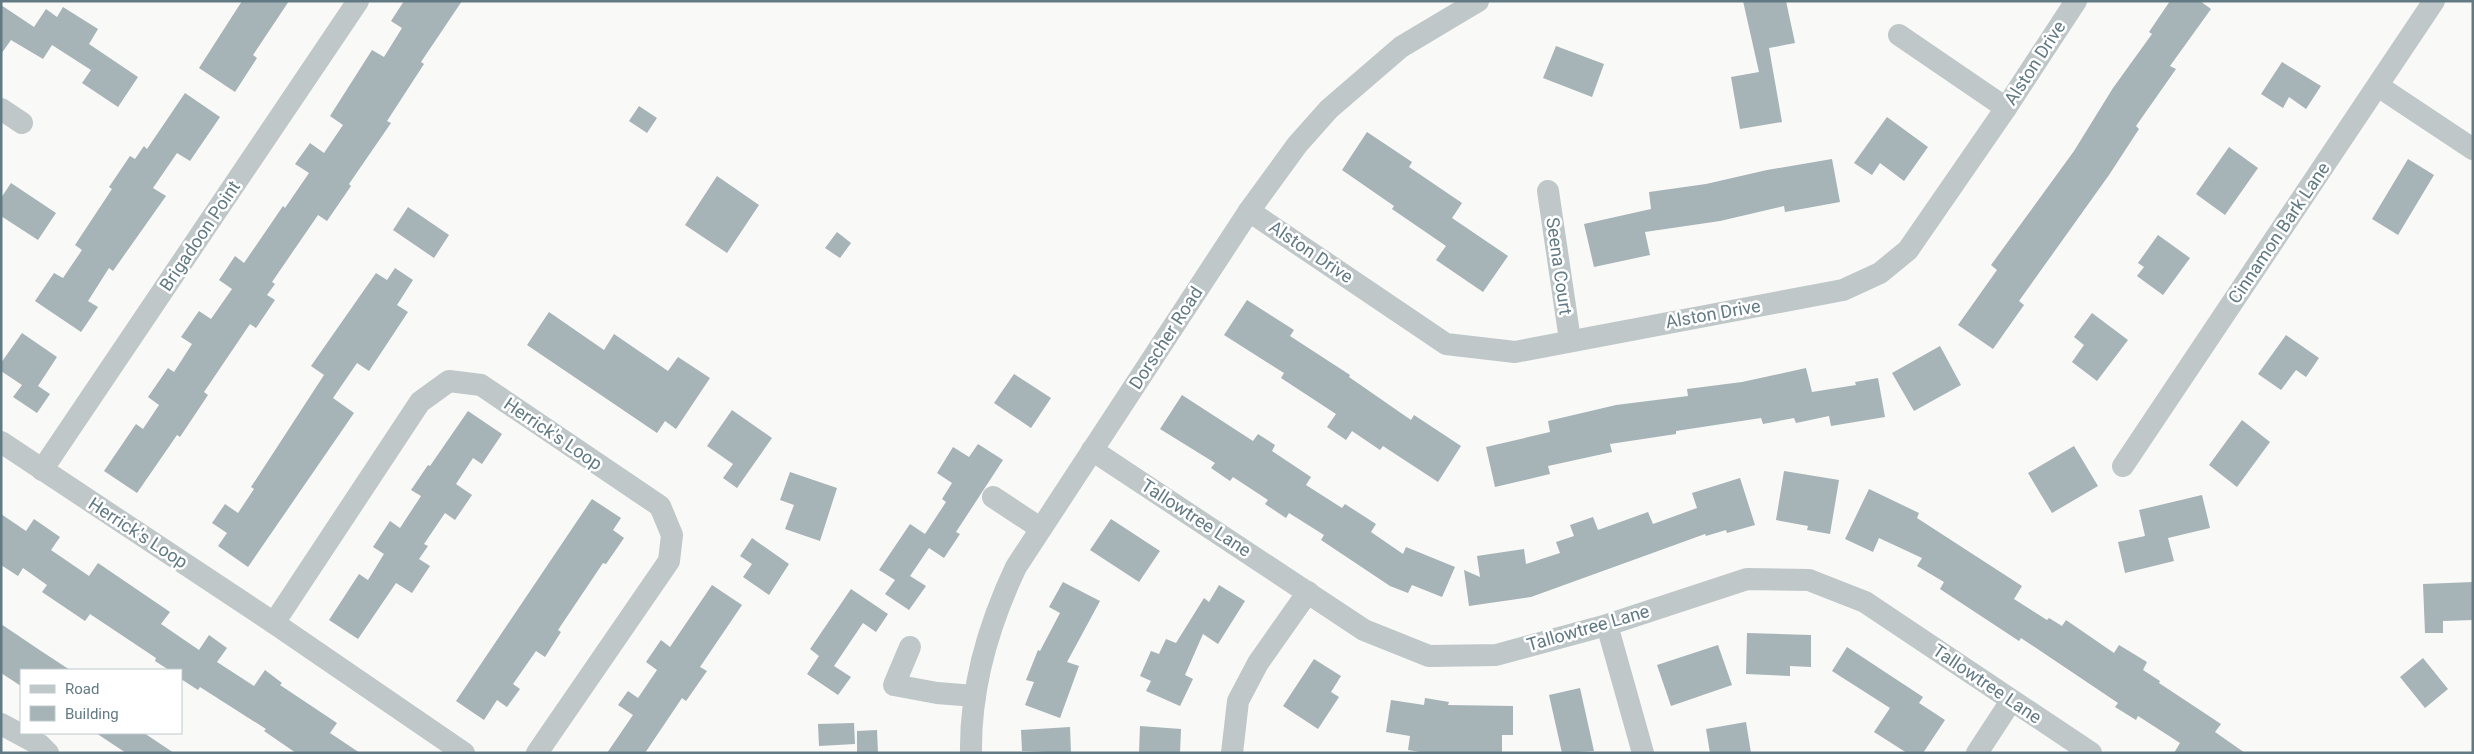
<svg xmlns="http://www.w3.org/2000/svg" width="2474" height="754" viewBox="0 0 2474 754" font-family="Roboto,sans-serif">
	<style>
		.building { fill: #a6b3b7 }
		.lines { fill: none; stroke-linecap: round; stroke-linejoin: round }
		.minor { stroke: #bfc7c9; stroke-width: 22 }
		.labels { text-anchor: middle; stroke-width: 5; stroke-linejoin: round; paint-order: stroke }
		.street-label { font-size: 18px; fill: #627a84; stroke: #fff }
	</style>
	<rect width="100%" height="100%" fill="#f9f9f7"/>
	<g class="building">
		<polygon points="242,1 289,1 253,55 257,58 235,92 199,68"/>
		<polygon points="404,1 462,1 421,62 424,64 387,121 391,123 349,184 351,186 327,221 318,215 272,282 275,284 267,295 275,300 256,328 250,324 204,392 208,395 180,437 177,435 137,493 104,471 136,424 143,429 159,405 148,397 168,368 174,372 192,344 181,337 199,311 211,319 232,289 219,280 235,256 244,263 283,206 285,208 309,173 295,164 310,143 324,153 343,125 330,116 372,50 384,57 402,28 391,21"/>
		<polygon points="1743,1 1786,1 1795,43 1769,48 1782,122 1740,129 1731,77 1759,72"/>
		<polygon points="2170,1 2200,1 2211,9 2170,66 2176,69 2136,126 2139,129 2109,175 2019,301 2024,305 1993,349 1958,325 1997,270 1991,265 2074,151 2113,88 2152,34 2149,32"/>
		<polygon points="1,5 34,27 46,9 57,17 63,7 98,29 89,44 138,77 118,107 82,83 91,70 52,45 43,59 11,40 1,54"/>
		<polygon points="1556,46 1604,64 1592,97 1543,78"/>
		<polygon points="2282,62 2321,86 2306,109 2289,97 2283,108 2261,94"/>
		<polygon points="185,93 220,117 190,161 177,153 153,188 166,196 113,271 109,268 88,301 98,307 81,332 35,301 54,273 63,278 82,250 75,245 112,189 109,187 130,156 135,159 144,146 147,149"/>
		<polygon points="639,106 657,118 647,133 629,121"/>
		<polygon points="1887,117 1928,147 1904,181 1880,163 1872,175 1854,163"/>
		<polygon points="1367,132 1412,162 1409,167 1462,203 1452,218 1508,256 1483,292 1436,260 1446,246 1392,209 1394,206 1342,170"/>
		<polygon points="2229,147 2258,168 2225,215 2196,194"/>
		<polygon points="1832,159 1840,202 1785,212 1784,206 1720,221 1645,232 1650,255 1594,267 1584,224 1651,209 1649,192 1706,184 1767,170"/>
		<polygon points="2408,159 2434,175 2398,235 2372,219"/>
		<polygon points="717,176 759,205 727,253 685,225"/>
		<polygon points="11,183 56,213 38,240 1,216 1,198"/>
		<polygon points="408,207 449,235 434,258 393,230"/>
		<polygon points="837,232 851,243 840,258 825,248"/>
		<polygon points="2158,235 2190,258 2163,295 2137,276 2144,267 2138,263"/>
		<polygon points="395,268 413,280 397,305 408,312 369,371 357,363 333,398 354,413 248,567 218,546 227,533 212,523 225,504 238,513 254,489 251,487 324,375 311,366 376,273 387,280"/>
		<polygon points="1247,300 1294,330 1290,336 1350,375 1349,377 1411,420 1414,415 1461,446 1438,482 1383,446 1380,450 1352,431 1346,440 1327,427 1336,414 1281,378 1284,373 1224,335"/>
		<polygon points="549,312 604,350 614,334 668,371 678,357 710,378 676,429 665,421 657,433 527,345"/>
		<polygon points="2092,313 2128,340 2097,381 2072,362 2084,345 2074,337"/>
		<polygon points="22,333 57,357 38,386 50,394 37,413 13,397 22,385 1,371 1,363"/>
		<polygon points="2286,335 2319,358 2306,377 2296,370 2281,390 2258,374"/>
		<polygon points="1940,346 1961,385 1914,411 1892,373"/>
		<polygon points="1806,368 1812,392 1856,385 1855,382 1878,378 1885,417 1831,426 1829,416 1796,423 1794,418 1763,424 1761,418 1676,431 1676,434 1610,444 1612,452 1548,466 1550,474 1495,487 1486,447 1550,432 1548,421 1616,405 1688,396 1687,389 1742,382"/>
		<polygon points="1014,374 1051,398 1031,428 994,403"/>
		<polygon points="1182,395 1253,441 1258,434 1275,445 1272,451 1311,477 1306,485 1342,508 1345,504 1376,524 1371,532 1403,554 1406,547 1455,567 1442,597 1412,585 1408,593 1390,586 1321,540 1324,535 1289,513 1286,518 1265,504 1268,500 1233,477 1230,481 1211,468 1215,463 1160,429"/>
		<polygon points="732,410 772,438 737,488 723,478 733,464 707,446"/>
		<polygon points="468,411 502,434 482,464 473,458 456,484 472,495 455,520 445,513 424,544 428,546 419,559 430,566 412,593 396,583 358,639 329,620 359,574 368,580 384,554 373,547 390,521 400,528 421,496 411,490 428,465 430,466"/>
		<polygon points="2242,420 2270,442 2237,487 2209,465"/>
		<polygon points="978,444 1003,460 956,532 960,534 944,558 929,548 910,576 926,586 909,610 885,594 895,580 879,570 910,524 925,534 946,502 942,499 952,483 937,473 953,447 969,457"/>
		<polygon points="2074,446 2098,486 2052,513 2028,473"/>
		<polygon points="1784,471 1839,480 1830,534 1807,530 1808,526 1776,520"/>
		<polygon points="790,472 837,488 820,541 785,529 794,505 780,500"/>
		<polygon points="1740,478 1755,525 1727,533 1726,530 1706,536 1705,534 1531,597 1469,606 1464,570 1480,577 1477,556 1524,549 1526,564 1560,553 1556,542 1574,536 1570,525 1593,517 1598,530 1648,512 1653,524 1697,508 1692,493"/>
		<polygon points="1869,489 1919,513 1917,518 2022,586 2014,599 2047,620 2049,618 2062,626 2066,620 2114,653 2119,645 2147,662 2143,670 2160,681 2159,683 2221,724 2215,732 2245,753 2174,753 2180,743 2138,716 2136,720 2115,707 2118,703 2021,638 2019,641 1940,589 1944,582 1917,566 1922,558 1879,538 1873,552 1845,539"/>
		<polygon points="2202,495 2210,528 2168,538 2174,561 2125,573 2118,542 2145,536 2139,510"/>
		<polygon points="592,499 621,518 613,530 624,538 606,564 603,563 558,630 561,632 545,657 536,651 513,684 520,689 507,707 497,700 484,720 456,701"/>
		<polygon points="1,514 26,531 34,519 60,537 51,550 89,576 98,563 170,612 161,624 199,650 209,635 227,648 217,662 254,686 265,670 282,683 280,685 337,723 330,733 360,753 296,753 264,731 266,729 200,687 198,690 181,679 181,670 169,670 155,661 156,658 90,614 85,621 42,592 47,585 23,568 18,576 1,565"/>
		<polygon points="1111,519 1160,551 1139,582 1090,550"/>
		<polygon points="752,538 789,564 769,595 743,577 752,564 740,556"/>
		<polygon points="1063,582 1100,601 1067,662 1079,666 1060,718 1025,705 1034,682 1026,680 1038,650 1040,651 1060,613 1049,607"/>
		<polygon points="2473,582 2473,620 2443,621 2443,633 2425,633 2423,584"/>
		<polygon points="712,585 742,605 700,667 707,671 686,701 682,698 645,753 607,753 633,715 618,705 628,691 638,698 657,670 646,662 661,640 670,647"/>
		<polygon points="1219,585 1245,601 1218,644 1203,634 1185,675 1193,679 1180,706 1146,691 1151,681 1140,676 1151,651 1159,654 1166,639 1176,643 1204,598 1209,602"/>
		<polygon points="851,589 888,614 876,632 863,623 834,666 851,677 838,695 807,674 819,656 810,649"/>
		<polygon points="1,624 41,651 70,670 21,670 21,686 1,673"/>
		<polygon points="1747,633 1811,635 1811,667 1790,666 1790,676 1746,674"/>
		<polygon points="1718,645 1732,685 1671,706 1657,665"/>
		<polygon points="1847,647 1923,697 1919,703 1945,720 1923,753 1907,753 1874,732 1890,708 1832,671"/>
		<polygon points="2423,658 2448,689 2425,708 2400,677"/>
		<polygon points="1314,659 1341,676 1331,692 1339,697 1318,729 1283,706"/>
		<polygon points="1580,688 1594,751 1562,753 1549,695"/>
		<polygon points="1425,698 1449,702 1448,705 1513,706 1513,735 1502,735 1502,752 1426,753 1408,750 1410,736 1386,732 1391,700 1424,705"/>
		<polygon points="1746,722 1751,753 1710,753 1706,729"/>
		<polygon points="854,723 855,744 819,746 818,724"/>
		<polygon points="1140,726 1181,729 1180,753 1139,753"/>
		<polygon points="1070,727 1071,753 1022,751 1021,730"/>
		<polygon points="877,730 878,753 857,753 857,731"/>
		<polygon points="96,733 144,733 174,753 126,753"/>
	</g>
	<g class="lines">
		<g class="minor">
			<polyline points="1899,35 2006,108"/>
			<polyline points="2378,86 2473,149"/>
			<polyline points="1,109 22,123"/>
			<polyline points="1548,191 1570,340"/>
			<polyline points="1249,211 1446,344 1515,352 1843,290 1880,273 1908,250 2006,108 2076,1"/>
			<polyline points="1,442 274,623 464,753"/>
			<polyline points="1092,450 1364,630 1429,656 1496,655 1607,625 1747,579 1809,580 1865,602 2091,753"/>
			<polyline points="2123,466 2434,1"/>
			<polyline points="42,470 358,1"/>
			<polyline points="993,497 1040,528"/>
			<polyline points="274,623 420,402 449,381 481,385 660,506 672,535 669,561 537,753"/>
			<polyline points="1607,625 1643,753"/>
			<polyline points="910,647 894,685 937,693 975,696"/>
			<polyline points="1,724 40,745 48,753"/>
			<path d="M971,753c-1,-66 17,-127 45,-186l233,-356 48,-66 32,-36 72,-62 77,-46"/>
			<polyline points="1232,753 1238,701 1258,663 1308,592"/>
			<polyline points="1977,753 2011,701"/>
		</g>
	</g>
	<g class="labels">
		<g class="street-label">
			<text transform="translate(2035 63) rotate(-57)" y="6">Alston Drive</text>
			<text transform="translate(2279 233) rotate(-56)" y="6">Cinnamon Bark Lane</text>
			<text transform="translate(200 236) rotate(-56)" y="6">Brigadoon Point</text>
			<text transform="translate(1311 252) rotate(34)" y="6">Alston Drive</text>
			<text transform="translate(1559 266) rotate(82)" y="6">Seena Court</text>
			<text transform="translate(1713 314) rotate(-10)" y="6">Alston Drive</text>
			<text transform="translate(1166 338) rotate(-57)" y="6">Dorscher Road</text>
			<text transform="translate(553 434) rotate(34)" y="6">Herrick's Loop</text>
			<text transform="translate(1196 518) rotate(33)" y="6">Tallowtree Lane</text>
			<text transform="translate(138 533) rotate(33)" y="6">Herrick's Loop</text>
			<text transform="translate(1588 628) rotate(-16)" y="6">Tallowtree Lane</text>
			<text transform="translate(1987 684) rotate(34)" y="6">Tallowtree Lane</text>
		</g>
	</g>
	<rect width="2474" height="754" fill="none" stroke="#627a84" stroke-width="5"/>
	<rect x="20" y="669" width="162" height="65" fill="#ffffff" stroke="#c0cace"/>
	<rect x="30" y="685" width="25" height="8" fill="#bfc7c9" stroke="#c0cace"/>
	<text x="65" y="694" font-size="15" fill="#627a84">Road</text>
	<rect x="30" y="706" width="25" height="15" fill="#a6b3b7" stroke="#c0cace"/>
	<text x="65" y="719" font-size="15" fill="#627a84">Building</text>
</svg>
